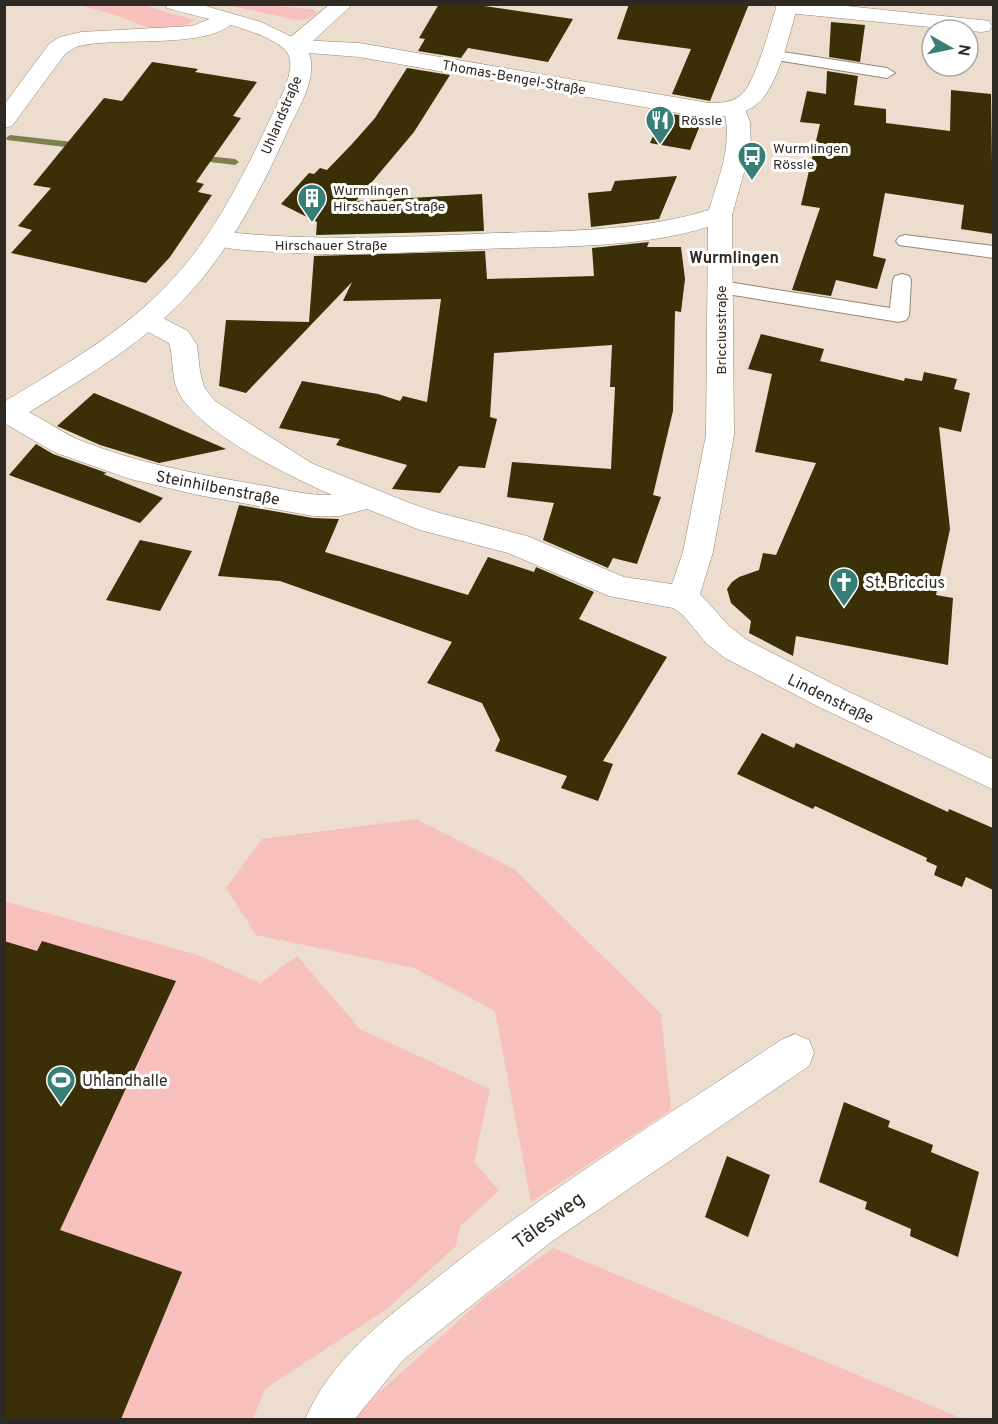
<svg xmlns="http://www.w3.org/2000/svg" width="998" height="1424" viewBox="0 0 998 1424" font-family="Overpass,sans-serif">
	<style>
		.green { fill: #f8c0bd }
		.lines { fill: none; stroke-linecap: round; stroke-linejoin: round }
		.stream { fill: #7b814d; fill-rule: evenodd }
		.building { fill: #3a2f06 }
		.service-casing { stroke: #948779; stroke-width: 2 }
		.minor-casing { stroke: #948779; stroke-width: 1 }
		.secondary-casing { stroke: #948779; stroke-width: 1 }
		.service { fill: #fff; fill-rule: evenodd }
		.minor { fill: #fff; fill-rule: evenodd }
		.secondary { fill: #fff; fill-rule: evenodd }
		.labels { text-anchor: middle; stroke-width: 6; stroke-linejoin: round; paint-order: stroke }
		.far-street-label { font-size: 14px; fill: #302a24; stroke: #fff }
		.far-poi-label { font-size: 14px; fill: #302a24; stroke: #fff; text-anchor: start }
		.far-quarter-label { font-size: 16px; font-weight: bold; fill: #302a24; stroke: #fff }
		.street-label { font-size: 16px; fill: #302a24; stroke: #fff }
		.poi-label { font-size: 16px; fill: #302a24; stroke: #fff; text-anchor: start }
		.near-street-label { font-size: 20px; fill: #302a24; stroke: #fff }
	</style>
	<rect width="100%" height="100%" fill="#ecddce"/>
	<g class="green">
		<path d="M79,5h64l51,15c-28,22 -51,4 -79,-5 -12,-4 -24,-7 -36,-10z"/>
		<polygon points="266,5 309,9 315,10 316,14 306,19 297,20 226,5"/>
		<polygon points="416,819 514,869 661,1014 671,1110 531,1202 495,1011 414,968 256,935 226,888 262,839"/>
		<polygon points="4,901 198,955 260,983 297,956 360,1029 490,1089 474,1162 499,1191 460,1226 456,1246 388,1308 265,1389 253,1419 5,1419"/>
		<polygon points="553,1248 963,1419 353,1420 363,1407 485,1297"/>
	</g>
	<g class="lines">
		<g class="stream">
			<polygon points="10,135 82,143 86,146 82,149 7,140 6,138"/>
			<polygon points="197,155 235,159 239,162 235,165 194,160 194,156"/>
		</g>
	</g>
	<g class="building">
		<polygon points="439,4 470,4 573,19 548,62 468,48 461,58 418,51 425,39 419,38"/>
		<polygon points="629,4 749,4 710,101 672,94 691,49 617,39"/>
		<polygon points="831,22 865,25 860,62 829,57"/>
		<polygon points="152,62 198,69 195,72 257,82 233,116 241,118 196,182 204,184 198,192 212,195 170,257 146,283 11,253 32,230 18,226 51,188 33,185 104,98 122,101"/>
		<polygon points="407,68 450,75 414,132 356,201 482,194 484,231 316,235 317,222 281,204 309,173 314,174 320,168 327,170 352,144 375,118"/>
		<polygon points="827,71 858,76 854,105 886,109 886,123 950,131 951,90 991,94 993,234 961,229 964,205 885,193 873,256 886,259 877,289 836,280 831,296 792,290 820,208 801,205 820,124 800,122 807,91 826,94"/>
		<polygon points="663,113 703,118 690,150 650,143"/>
		<polygon points="677,176 659,219 591,227 588,193 611,191 615,181"/>
		<polygon points="649,242 647,247 681,247 685,279 681,312 675,311 673,411 653,495 661,497 637,564 613,558 608,568 543,540 554,503 507,497 512,462 611,469 615,387 610,387 612,345 494,353 490,417 497,419 485,468 459,466 440,493 392,489 407,465 336,445 340,439 279,428 302,381 378,394 400,401 403,396 427,402 441,299 343,301 352,282 246,393 219,386 226,320 309,322 314,256 485,251 487,279 594,276 592,248"/>
		<polygon points="761,334 824,349 820,361 904,381 905,378 922,381 924,372 957,379 954,389 970,393 961,432 939,427 950,529 936,595 953,598 948,665 796,636 793,656 749,633 751,621 731,603 727,589 732,582 739,577 759,570 763,553 776,555 816,463 755,452 772,374 748,369"/>
		<polygon points="94,393 145,414 226,449 159,463 100,445 57,426"/>
		<polygon points="36,444 53,454 107,473 103,474 163,498 140,523 9,475"/>
		<polygon points="239,505 313,518 339,519 325,552 468,595 488,557 534,572 536,567 594,592 579,619 667,657 603,761 613,764 598,801 561,788 567,776 495,751 500,740 482,703 427,683 452,642 280,581 218,576"/>
		<polygon points="140,540 192,551 160,611 106,600"/>
		<polygon points="762,733 794,748 796,743 948,812 949,809 993,828 993,890 966,877 962,887 934,875 937,866 926,861 927,858 815,806 813,809 737,774"/>
		<polygon points="4,941 37,951 42,941 176,981 60,1230 182,1272 121,1419 4,1419"/>
		<polygon points="844,1102 890,1121 888,1127 933,1145 931,1152 979,1172 958,1257 910,1236 911,1229 865,1209 867,1202 819,1182"/>
		<polygon points="727,1156 770,1175 748,1237 705,1217"/>
	</g>
	<g class="lines">
		<g class="service-casing">
			<g id="service">
				<polygon points="770,50 887,68 895,73 887,78 764,58 762,55"/>
				<polygon points="905,235 994,246 994,258 899,245 896,241 899,237"/>
				<polygon points="902,274 909,276 911,280 909,316 906,320 899,322 721,293 714,291 712,287 714,283 721,281 890,308 893,280 895,276"/>
			</g>
		</g>
		<g class="minor-casing">
			<g id="minor">
				<polygon points="330,4 353,4 302,51 294,52 286,51 283,46 286,41"/>
				<polygon points="779,4 827,4 981,20 989,21 992,26 989,31 981,32 788,13 781,11 778,7"/>
				<path d="M225,13l7,2 4,4c-23,33 -123,16 -160,28l-11,7 -53,72 -8,2v-23l45,-61 11,-7 21,-5 111,-6z"/>
				<path d="M734,100l8,2 8,20 1,26 -19,67 2,220 -21,117 -13,42 29,32 18,14 96,49 151,71v30l-175,-83 -94,-49 -18,-14 -24,-29 -10,-7 -64,-12 -101,-43 -88,-23 -53,-21 -27,7h-27l-115,-21 -68,-16 -76,-27 -50,-29v-19c12,-4 58,29 73,35 59,24 120,35 183,46 24,4 48,11 72,10 -41,-18 -137,-64 -155,-106 -6,-15 -3,-31 -8,-46l-32,-17 -4,-6 4,-6 9,-3 9,3 33,17 9,14 3,26 4,16 11,14 96,62 96,39 29,10 91,24 97,41 48,7 11,-32 23,-117 2,-208c-73,22 -151,19 -226,22 -68,3 -137,8 -205,3 -23,-1 -46,-2 -68,-8l-3,-5 3,-5 9,-3c93,11 185,6 278,2 72,-2 144,-2 213,-23 10,-34 25,-67 14,-103l3,-5z"/>
				<path d="M795,1034l14,6 5,13 -5,13 -258,176 -148,118 -49,60h-49c24,-59 80,-101 128,-139 110,-89 231,-163 348,-241z"/>
			</g>
		</g>
		<g class="secondary-casing">
			<path id="secondary" d="M164,4h36l9,3 52,15 37,18 61,3 350,60c11,0 23,0 32,-8 14,-11 30,-71 36,-91h21c-8,27 -19,82 -41,100 -19,16 -51,13 -73,10l-325,-57 -50,-4c9,26 -11,55 -21,77 -29,65 -63,130 -114,179 -47,46 -106,78 -160,113l-10,3v-23c52,-32 106,-62 150,-104 54,-50 87,-117 118,-183 7,-14 27,-49 14,-64 -18,-21 -92,-35 -119,-43z"/>
		</g>
		<use href="#service" class="service"/>
		<use href="#minor" class="minor"/>
		<use href="#secondary" class="secondary"/>
	</g>
	<defs>
		<g id="restaurant-pin" transform="scale(1.5)"><path d="M0 17L-7.5 6A9.5 9.5 0 1 1 7.5 6Z" fill="#377e77" stroke="#fff"/><path d="M-5-6h1v4h1v-4h1v4h1v-4h1v5L-1.5 .5V6h-2V.5L-5-1ZM5-6V6H3V1.5H1.5Q1.5-4 5-6Z" fill="#fff"/></g>
		<g id="bus-pin" transform="scale(1.5)"><path d="M0 17L-7.5 6A9.5 9.5 0 1 1 7.5 6Z" fill="#377e77" stroke="#fff"/><path d="M-5-6H5V4H4V6H2V4H-2V6H-4V4H-5ZM-3.5-4V0h7V-4ZM-3.5 1.2v1.5H-2V1.2ZM2 1.2v1.5H3.5V1.2Z" fill="#fff"/></g>
		<g id="building-pin" transform="scale(1.5)"><path d="M0 17L-7.5 6A9.5 9.5 0 1 1 7.5 6Z" fill="#377e77" stroke="#fff"/><path d="M-4-6H4V6H1V3H-1V6H-4ZM-2.5-4.3h1.7v1.8h-1.7ZM.8-4.3h1.7v1.8H.8ZM-2.5-1h1.7V.8h-1.7ZM.8-1h1.7V.8H.8Z" fill="#fff"/></g>
		<g id="church-pin" transform="scale(1.5)"><path d="M0 17L-7.5 6A9.5 9.5 0 1 1 7.5 6Z" fill="#377e77" stroke="#fff"/><path d="M-1.2-6h2.4v3.5h3.3v2.4h-3.3V6h-2.4V-.1h-3.3v-2.4h3.3Z" fill="#fff"/></g>
		<g id="stadium-pin" transform="scale(1.5)"><path d="M0 17L-7.5 6A9.5 9.5 0 1 1 7.5 6Z" fill="#377e77" stroke="#fff"/><path d="M0-5a6.5 5 0 1 0 0 10a6.5 5 0 1 0 0-10ZM-3.5-1.8h7v3.6h-7Z" fill="#fff"/></g>
	</defs>
	<g fill-rule="evenodd">
		<use href="#restaurant-pin" x="660" y="120"/>
		<use href="#bus-pin" x="752" y="156"/>
		<use href="#building-pin" x="312" y="198"/>
		<use href="#church-pin" x="844" y="582"/>
		<use href="#stadium-pin" x="61" y="1080"/>
	</g>
	<g class="labels">
		<g class="far-street-label">
			<text transform="translate(514 77) rotate(10)" y="5">Thomas-Bengel-Straße</text>
			<text transform="translate(281 115) rotate(-67)" y="5">Uhlandstraße</text>
			<text x="331" y="250">Hirschauer Straße</text>
			<text transform="translate(721 330) rotate(-90)" y="5">Bricciusstraße</text>
		</g>
		<g class="far-poi-label">
			<text x="681" y="125">Rössle</text>
			<text x="773" y="153">Wurmlingen<tspan x="773" dy="16">Rössle</tspan></text>
			<text x="333" y="195">Wurmlingen<tspan x="333" dy="16">Hirschauer Straße</tspan></text>
		</g>
		<g class="far-quarter-label">
			<text x="734" y="263">Wurmlingen</text>
		</g>
		<g class="street-label">
			<text transform="translate(218 487) rotate(11)" y="6">Steinhilbenstraße</text>
			<text transform="translate(831 698) rotate(26)" y="6">Lindenstraße</text>
		</g>
		<g class="poi-label">
			<text x="865" y="588">St. Briccius</text>
			<text x="82" y="1086">Uhlandhalle</text>
		</g>
		<g class="near-street-label">
			<text transform="translate(548 1220) rotate(-36)" y="7">Tälesweg</text>
		</g>
	</g>
	<rect width="998" height="1424" fill="none" stroke="#302a24" stroke-width="12"/>
	<g transform="translate(950 48) rotate(99)"><circle r="28" fill="#ffffff" stroke="#acaaa7" stroke-width="1.5"/>
	<path d="M0-4.5L10 22L0 15L-10 22Z" fill="#377e77"/>
	<text y="-9" font-size="16" font-weight="bold" text-anchor="middle" fill="#302a24">N</text>
	</g>
</svg>
